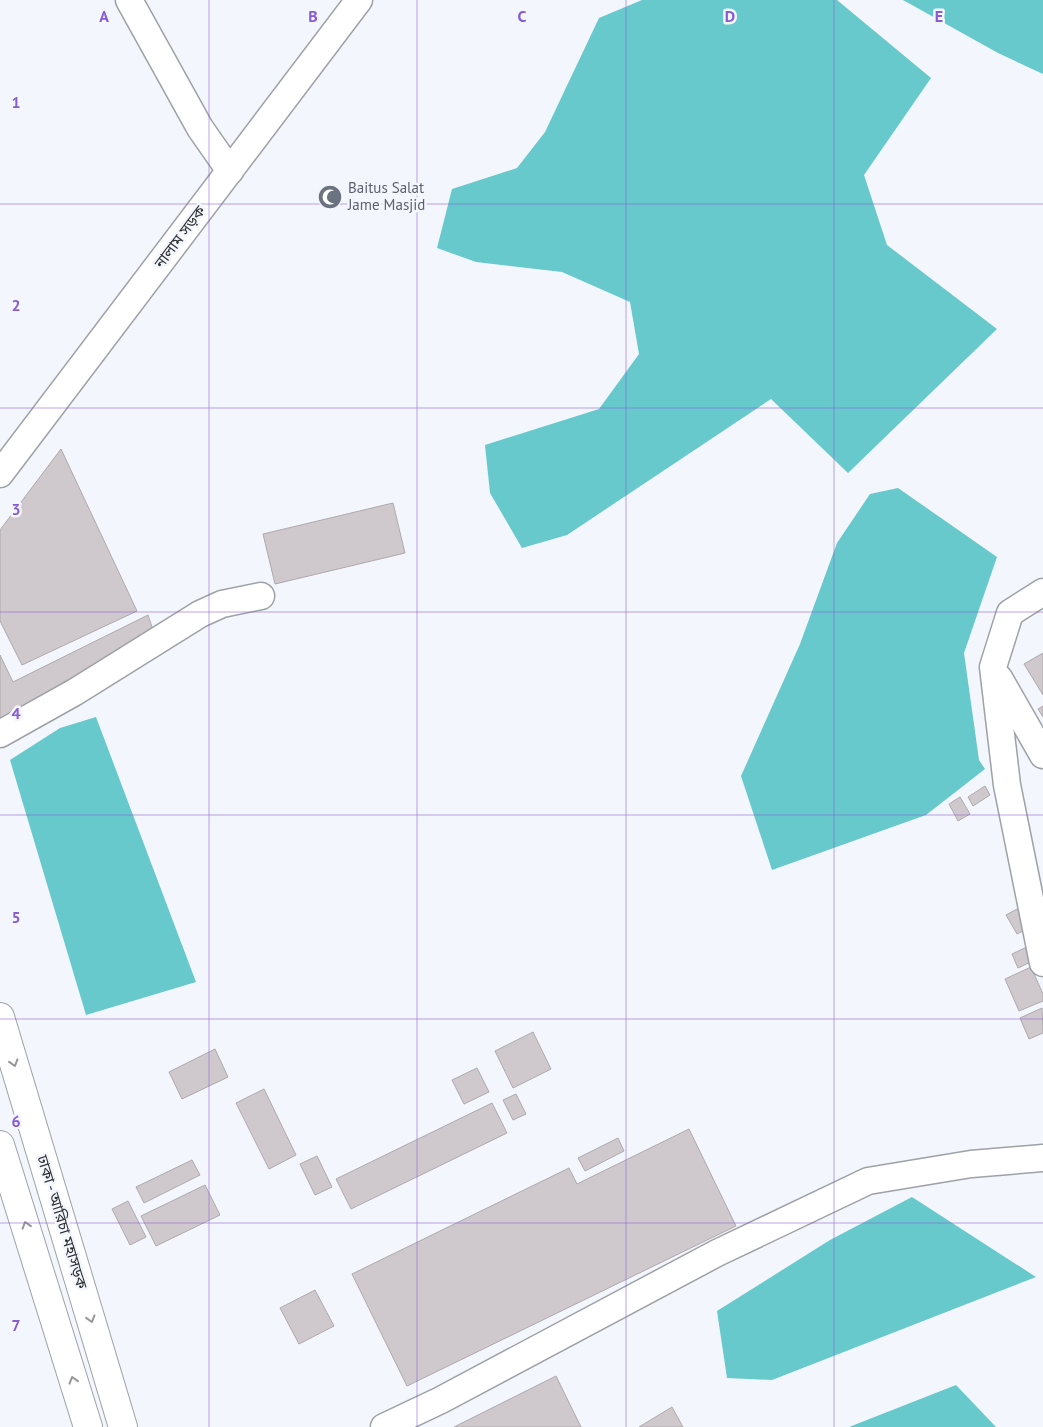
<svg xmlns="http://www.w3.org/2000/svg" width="1043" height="1427" viewBox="0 0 1043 1427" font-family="'PT Sans','Noto Sans Bengali',sans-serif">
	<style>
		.water { fill: #67c9cc }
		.building { fill: #cfc9cd; stroke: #aea9ad }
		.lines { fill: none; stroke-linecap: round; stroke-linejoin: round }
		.minor-casing { stroke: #9ea1a6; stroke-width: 29 }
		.highway-casing { stroke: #9ea1a6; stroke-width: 30 }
		.minor { stroke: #fff; stroke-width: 26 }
		.highway { stroke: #fff; stroke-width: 28 }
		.oneway { stroke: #969698 }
		.grid { fill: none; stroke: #875cd5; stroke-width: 1; stroke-opacity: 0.55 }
		.labels { text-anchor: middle; stroke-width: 5; stroke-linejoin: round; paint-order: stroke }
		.worship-label { font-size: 15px; fill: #5b616d; stroke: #f3f6fc; text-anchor: start }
		.street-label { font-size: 15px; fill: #2c2e30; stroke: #f3f6fc }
		.grid-label { font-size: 16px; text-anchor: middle; font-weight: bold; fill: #875cd5; stroke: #f3f6fc; stroke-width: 5; stroke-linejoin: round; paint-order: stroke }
	</style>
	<rect width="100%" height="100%" fill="#f3f6fc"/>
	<g class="water">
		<polygon points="642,0 837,0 931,78 864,175 887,245 997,329 848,473 771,399 567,535 522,548 490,493 485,445 599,409 639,354 630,302 562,272 476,262 437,248 452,189 517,168 545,132 599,18"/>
		<polygon points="903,0 1043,0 1043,74 998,53"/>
		<polygon points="898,488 997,557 964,653 979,760 985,769 926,815 772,870 741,776 800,644 837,543 870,494"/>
		<polygon points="96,717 196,982 86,1015 10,760 60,728"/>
		<polygon points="912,1197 1036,1277 772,1380 727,1378 717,1311 830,1240"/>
		<polygon points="956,1385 996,1427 849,1427"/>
	</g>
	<g class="building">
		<polygon points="61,449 137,611 22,665 0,621 0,530"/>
		<polygon points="393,503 405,553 275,584 263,534"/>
		<polygon points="148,615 155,636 0,719 0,655 13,682"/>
		<polygon points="1043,653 1043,695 1024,664"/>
		<polygon points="1043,706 1043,717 1038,709"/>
		<polygon points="985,786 990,795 973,806 968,797"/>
		<polygon points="960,797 970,814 958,821 949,804"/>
		<polygon points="1017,909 1029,928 1017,934 1006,915"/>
		<polygon points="1031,945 1037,959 1018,968 1012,954"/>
		<polygon points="1031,967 1043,994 1043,1001 1019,1011 1005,979"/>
		<polygon points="1042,1008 1043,1033 1029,1039 1020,1018"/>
		<polygon points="533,1032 551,1069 513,1088 495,1051"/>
		<polygon points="215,1049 228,1077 182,1099 169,1072"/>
		<polygon points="477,1068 489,1092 464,1104 452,1080"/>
		<polygon points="264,1089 296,1155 269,1169 236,1103"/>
		<polygon points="516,1094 526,1114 513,1120 503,1100"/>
		<polygon points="492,1103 507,1133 351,1209 336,1179"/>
		<polygon points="689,1129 736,1226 407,1386 352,1274 569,1168 577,1184"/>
		<polygon points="618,1138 624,1151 585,1171 578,1158"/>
		<polygon points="317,1156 332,1187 315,1195 300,1164"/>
		<polygon points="192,1160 200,1175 144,1203 136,1187"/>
		<polygon points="205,1185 220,1215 156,1246 141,1216"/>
		<polygon points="128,1201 146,1237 130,1245 112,1209"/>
		<polygon points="315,1290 334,1326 299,1344 280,1308"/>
		<polygon points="556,1376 581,1427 454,1427"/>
		<polygon points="672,1407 683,1427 639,1427"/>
	</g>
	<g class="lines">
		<g class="minor-casing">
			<g id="minor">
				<polyline points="129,0 200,128 230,171"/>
				<polyline points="0,474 359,0"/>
				<polyline points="1043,592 1010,613 993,667 1007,785 1043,963"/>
				<polyline points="999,678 1043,755"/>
				<polyline points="0,734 75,692 200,614 222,604 261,596"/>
				<polyline points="384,1427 441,1400 717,1253 868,1181 971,1164 1043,1158"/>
			</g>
		</g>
		<g class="highway-casing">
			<g id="highway">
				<polyline points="0,1017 123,1427"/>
				<polyline points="0,1145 88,1427"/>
			</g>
		</g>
		<use href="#minor" class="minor"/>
		<use href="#highway" class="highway"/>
	</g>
	<defs><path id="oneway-chevron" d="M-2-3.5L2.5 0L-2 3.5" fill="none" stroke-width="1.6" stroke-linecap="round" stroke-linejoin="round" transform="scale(1.25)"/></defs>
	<g class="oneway">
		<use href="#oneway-chevron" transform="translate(14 1063) rotate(73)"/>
		<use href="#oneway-chevron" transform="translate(26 1225) rotate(-107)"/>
		<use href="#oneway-chevron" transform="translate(91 1319) rotate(73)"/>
		<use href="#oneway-chevron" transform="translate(73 1380) rotate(-107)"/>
	</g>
	<path class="grid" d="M209,0v1427M417,0v1427M626,0v1427M834,0v1427M0,204h1043M0,408h1043M0,612h1043M0,815h1043M0,1019h1043M0,1223h1043"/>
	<defs>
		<g id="mosque-disc" transform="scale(1.25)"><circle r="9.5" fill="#6b7280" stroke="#f3f6fc"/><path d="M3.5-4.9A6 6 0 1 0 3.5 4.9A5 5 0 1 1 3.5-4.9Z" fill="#fff"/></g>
	</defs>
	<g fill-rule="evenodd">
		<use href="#mosque-disc" x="330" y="197"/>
	</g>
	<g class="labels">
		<g class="worship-label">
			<text x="348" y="193">Baitus Salat<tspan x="348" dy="17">Jame Masjid</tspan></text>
		</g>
		<g class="street-label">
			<text transform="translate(180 237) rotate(-53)" y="5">নালাম সড়ক</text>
			<text transform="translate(62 1222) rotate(73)" y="5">ঢাকা - আরিচা মহাসড়ক</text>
		</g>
	</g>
	<g class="grid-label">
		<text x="104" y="22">A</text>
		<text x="313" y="22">B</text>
		<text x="522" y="22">C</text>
		<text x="730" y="22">D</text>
		<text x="939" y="22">E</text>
		<text x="16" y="108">1</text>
		<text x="16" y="311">2</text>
		<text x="16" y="515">3</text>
		<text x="16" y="719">4</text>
		<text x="16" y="923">5</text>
		<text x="16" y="1127">6</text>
		<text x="16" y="1331">7</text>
	</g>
</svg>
